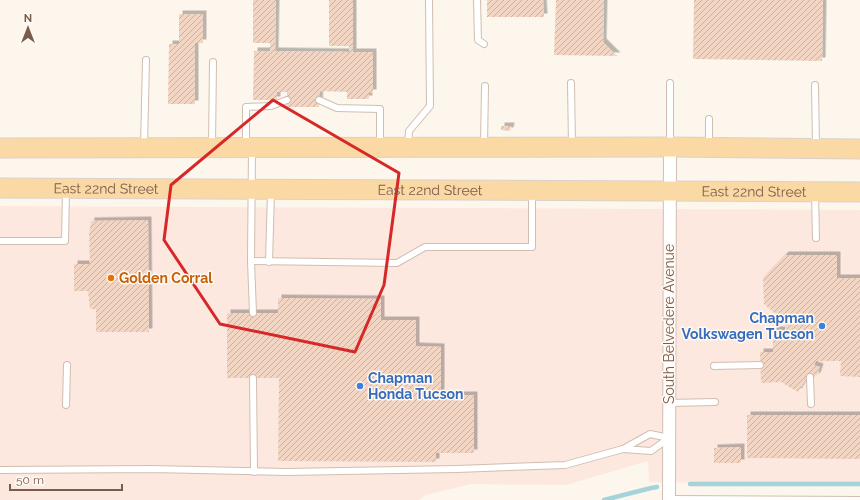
<svg xmlns="http://www.w3.org/2000/svg" width="860" height="500" viewBox="0 0 860 500" font-family="Raleway,sans-serif">
	<style>
		.commercial { fill: #fde8e0 }
		.lines { fill: none; stroke-linecap: round; stroke-linejoin: round }
		.stream { stroke: #a5d3da; stroke-width: 4.5 }
		.building { fill: url(#building-hatch); filter: url(#shadow) }
		.service-casing { stroke: #d1beb0; stroke-width: 8 }
		.minor-casing { stroke: #d1beb0; stroke-width: 14 }
		.primary-casing { stroke: #dad1cd; stroke-width: 21 }
		.service { stroke: #fff; stroke-width: 6 }
		.minor { stroke: #fff; stroke-width: 12 }
		.primary { stroke: #fbd9a5; stroke-width: 19 }
		.marked { fill: none; stroke: #d62828; stroke-width: 3; stroke-linejoin: round }
		.food-dot { fill: #e8710a; stroke: #fffaf3; stroke-width: 1.5 }
		.shop-dot { fill: #3f7fe0; stroke: #fffaf3; stroke-width: 1.5 }
		.labels { text-anchor: middle; stroke-width: 3; stroke-linejoin: round; paint-order: stroke }
		.street-label { font-size: 14px; fill: #7a5c4d; stroke: #fffaf3 }
		.food-label { font-size: 14px; font-weight: bold; fill: #c56008; stroke: #fffaf3; text-anchor: start }
		.shop-label { font-size: 14px; font-weight: bold; fill: #366cbe; stroke: #fffaf3; text-anchor: end }
	</style>
	<defs>
		<pattern id="building-hatch" width="6" height="6" patternUnits="userSpaceOnUse"><rect width="6" height="6" fill="#f3d5c3"/><path d="M-1 1l2-2M0 6l6-6M5 7l2-2" fill="none" stroke="#cab0a1"/></pattern>
		<filter id="shadow"><feDropShadow dx="3.5" dy="-3.5" stdDeviation="0" flood-color="#0004"/></filter>
	</defs>
	<rect width="100%" height="100%" fill="#fdf6ec"/>
	<polygon class="commercial" points="0,206 860,210 860,485 649,482 648,461 566,485 471,484 426,495 419,500 0,500"/>
	<g class="lines">
		<g class="stream">
			<polyline points="690,484 860,484"/>
			<polyline points="604,500 651,488 657,487"/>
		</g>
	</g>
	<g class="building">
		<polygon points="253,0 276,0 275,51 349,52 349,46 329,46 329,0 353,0 353,52 373,52 373,93 369,93 369,99 347,99 347,92 320,91 319,107 287,107 287,92 277,92 277,100 253,100 254,51 270,51 270,43 253,43"/>
		<polygon points="487,0 543,0 544,17 487,17"/>
		<polygon points="556,0 604,0 603,42 617,56 554,55"/>
		<polygon points="694,0 823,0 822,61 693,59"/>
		<polygon points="179,14 203,14 203,43 195,43 195,104 168,104 169,44 179,44"/>
		<polygon points="501,126 511,126 510,131 501,130"/>
		<polygon points="148,220 149,332 96,332 96,309 90,309 88,291 74,291 74,264 90,264 89,234 91,221"/>
		<polygon points="785,255 837,255 837,278 860,278 860,377 840,376 841,361 816,361 814,365 820,367 817,376 806,379 798,392 781,382 761,383 760,352 773,352 773,330 785,330 785,322 764,304 763,278"/>
		<polygon points="278,298 381,299 381,320 416,320 416,346 441,347 441,395 474,395 474,453 436,453 436,462 278,461 279,378 227,378 227,313 278,313"/>
		<polygon points="747,415 860,415 860,459 747,458"/>
		<polygon points="741,447 741,463 714,463 714,448"/>
	</g>
	<g class="lines">
		<g class="service-casing">
			<g id="service">
				<polyline points="477,0 478,40 484,44"/>
				<polyline points="571,83 572,145"/>
				<polyline points="815,85 816,147"/>
				<polyline points="319,100 337,108 380,109 380,145"/>
				<polyline points="709,119 709,146"/>
				<polyline points="246,145 246,107 271,106 287,100"/>
				<polyline points="484,145 485,86"/>
				<polyline points="670,145 670,83"/>
				<polyline points="144,146 146,60"/>
				<polyline points="212,146 213,62"/>
				<polyline points="408,146 409,131 430,106 429,0"/>
				<polyline points="252,149 251,261 253,313"/>
				<polyline points="815,194 816,238"/>
				<polyline points="0,241 65,241 66,191"/>
				<polyline points="251,261 397,263 425,247 532,247 532,192"/>
				<polyline points="269,262 271,191"/>
				<polyline points="714,366 760,365"/>
				<polyline points="810,377 811,404"/>
				<polyline points="253,378 254,472"/>
				<polyline points="669,403 715,402"/>
				<polyline points="66,405 67,365"/>
				<polyline points="623,449 651,451 669,438"/>
				<polyline points="0,470 152,469 286,472 457,469 565,465 623,449 650,434 669,438"/>
				<polyline points="669,499 860,500"/>
			</g>
		</g>
		<g class="minor-casing">
			<polyline id="minor" points="669,500 670,147"/>
		</g>
		<g class="primary-casing">
			<g id="primary">
				<polyline points="0,148 670,147 860,149"/>
				<path id="s1" d="M0,188l860,4"/>
			</g>
		</g>
		<use href="#service" class="service"/>
		<use href="#minor" class="minor"/>
		<use href="#primary" class="primary"/>
	</g>
	<path class="marked" d="M273,100l126,73 -15,112 -29,67 -135,-28 -56,-84 7,-55z"/>
	<circle class="food-dot" cx="111" cy="278" r="4"/>
	<g class="shop-dot">
		<circle cx="822" cy="326" r="4"/>
		<circle cx="360" cy="386" r="4"/>
	</g>
	<g class="labels">
		<g class="street-label">
			<text dy="5" stroke="none"><textPath href="#s1" startOffset="106">East 22nd Street</textPath></text>
			<text dy="5" stroke="none"><textPath href="#s1" startOffset="430">East 22nd Street</textPath></text>
			<text dy="5" stroke="none"><textPath href="#s1" startOffset="754">East 22nd Street</textPath></text>
			<text transform="translate(669 324) rotate(-90)" y="5">South Belvedere Avenue</text>
		</g>
		<g class="food-label">
			<text x="119" y="283">Golden Corral</text>
		</g>
		<g class="shop-label">
			<text x="814" y="323">Chapman<tspan x="814" dy="16">Volkswagen Tucson</tspan></text>
			<text x="368" y="383" text-anchor="start">Chapman<tspan x="368" dy="16">Honda Tucson</tspan></text>
		</g>
	</g>
	<g transform="translate(28 28)" stroke="#fffaf3" stroke-width="3" paint-order="stroke">
	<path d="M0-3L7 15L0 10L-7 15Z" fill="#7a5c4d"/>
	<text y="-6" font-size="11" font-weight="bold" text-anchor="middle" fill="#7a5c4d">N</text>
	</g>
	<path d="M10 484v6h112v-6" fill="none" stroke="#7a5c4d" stroke-width="2"/>
	<text x="16" y="484" font-size="12" fill="#7a5c4d" stroke="#fffaf3" stroke-width="3" paint-order="stroke">50 m</text>
</svg>
